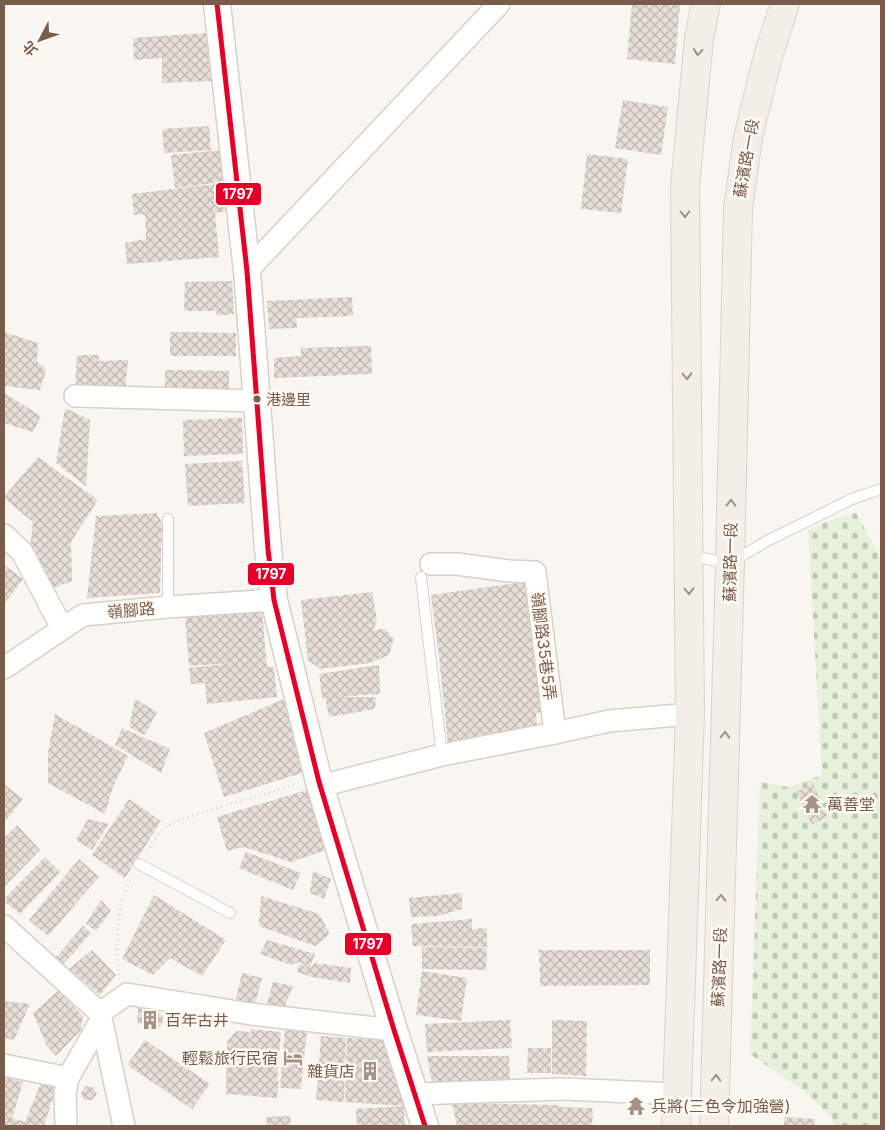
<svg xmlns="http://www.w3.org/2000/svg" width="885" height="1130" viewBox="0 0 885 1130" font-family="Inter,'Noto Sans TC',sans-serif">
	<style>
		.cemetery { fill: url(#cemetery-stones) }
		.building { fill: url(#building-cross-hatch) }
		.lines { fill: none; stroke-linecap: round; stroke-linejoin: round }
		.service-casing { stroke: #d7d1cb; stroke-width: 12 }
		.minor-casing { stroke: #d7d1cb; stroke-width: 24 }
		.tertiary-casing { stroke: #d7d1cb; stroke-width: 29 }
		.primary-casing { stroke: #dad1cc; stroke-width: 30 }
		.path { stroke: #dcd5d0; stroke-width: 3; stroke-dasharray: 1 4; stroke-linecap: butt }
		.service { stroke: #fefefd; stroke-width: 10 }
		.minor { stroke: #fefefd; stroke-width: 21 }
		.tertiary { stroke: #fefefd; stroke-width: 26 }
		.primary { stroke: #f3eee8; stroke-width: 28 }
		.bus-1-casing { stroke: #fffaf3; stroke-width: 9 }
		.bus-1 { stroke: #e4002b; stroke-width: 5 }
		.oneway { stroke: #a48f83 }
		.bus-dot { fill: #7a5c4d; stroke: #fffaf3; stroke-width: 2 }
		.labels { text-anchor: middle; stroke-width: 5; stroke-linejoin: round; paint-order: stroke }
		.bus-label { font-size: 15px; fill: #7a5c4d; stroke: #fffaf3; text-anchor: start }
		.street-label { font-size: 16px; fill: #7a5c4d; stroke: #fffaf3 }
		.poi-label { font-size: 16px; fill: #7a5c4d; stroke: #fffaf3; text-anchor: start }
		.line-badge { stroke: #fffaf3; stroke-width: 2 }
		.badge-label { font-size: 14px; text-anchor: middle; font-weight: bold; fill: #fff }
	</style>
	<defs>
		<pattern id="cemetery-stones" width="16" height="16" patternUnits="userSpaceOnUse" patternTransform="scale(1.25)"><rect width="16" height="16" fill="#e7f0db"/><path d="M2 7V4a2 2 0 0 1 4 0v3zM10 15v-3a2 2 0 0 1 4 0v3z" fill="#c0c6b4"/></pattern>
		<pattern id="building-cross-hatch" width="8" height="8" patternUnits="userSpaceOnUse" patternTransform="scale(1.25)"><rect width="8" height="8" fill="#e6ded7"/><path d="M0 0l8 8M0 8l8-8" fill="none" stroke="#bfb7b1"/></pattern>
	</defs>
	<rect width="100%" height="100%" fill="#f9f5f0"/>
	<polygon class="cemetery" points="856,513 881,558 881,1126 834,1126 831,1117 804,1091 750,1054 760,782 789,787 822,775 808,530 825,522"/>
	<g class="building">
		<polygon points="632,4 680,4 675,64 627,59"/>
		<polygon points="206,33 211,81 162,83 162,58 134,60 133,38"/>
		<polygon points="623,100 668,107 661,155 615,148"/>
		<polygon points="209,126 211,150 164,153 162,129"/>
		<polygon points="221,150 224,182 175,188 171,155"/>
		<polygon points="587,154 628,159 621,213 581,209"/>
		<polygon points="224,183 228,211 215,213 219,257 127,264 125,243 146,239 145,215 134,215 132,194"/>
		<polygon points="232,281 234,314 217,316 216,311 184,311 185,282"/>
		<polygon points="352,297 353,316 296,318 297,328 269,329 267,301"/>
		<polygon points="4,332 38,343 37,361 46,370 40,390 4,386"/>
		<polygon points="170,332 236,333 236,356 170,356"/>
		<polygon points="371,346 372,374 274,378 274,358 301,356 301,348"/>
		<polygon points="77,355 99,355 99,361 128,360 125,392 75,389"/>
		<polygon points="165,370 229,371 229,395 165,393"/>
		<polygon points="4,394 6,394 41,416 33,432 4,423"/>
		<polygon points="65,408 90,420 86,486 56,463"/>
		<polygon points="242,418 243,454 184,456 183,420"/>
		<polygon points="38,457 98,500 71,542 72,581 48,590 30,547 33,522 4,498 4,497"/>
		<polygon points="242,461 245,503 188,506 185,464"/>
		<polygon points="157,513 162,523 160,593 87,598 96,516"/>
		<polygon points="4,565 23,579 4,605"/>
		<polygon points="525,582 542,712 536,713 537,730 448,745 439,656 431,595"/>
		<polygon points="372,592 377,620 373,630 385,629 394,639 389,655 370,663 320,669 308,660 301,600"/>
		<polygon points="262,611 267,667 274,667 277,697 207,704 205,683 191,684 189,668 235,663 189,666 185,617"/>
		<polygon points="379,665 380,694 337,697 376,697 375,709 329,717 325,697 322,698 319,674"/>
		<polygon points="135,699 157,712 145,735 129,727"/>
		<polygon points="284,699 302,773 224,797 204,733"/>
		<polygon points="55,714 128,756 113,787 105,814 48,783 48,753"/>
		<polygon points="122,728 170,749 161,773 115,745"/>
		<polygon points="813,783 827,816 812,825 797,792"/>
		<polygon points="4,784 23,799 4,823"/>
		<polygon points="307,790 326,850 291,862 244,847 227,851 217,817"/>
		<polygon points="129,799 161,821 125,878 92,855"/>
		<polygon points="88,819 109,824 92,850 76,840"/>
		<polygon points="17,825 40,850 4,887 4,838"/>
		<polygon points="246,852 301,873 293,890 239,868"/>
		<polygon points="45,857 60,872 20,914 4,901 4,899"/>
		<polygon points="79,859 99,877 48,936 29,920"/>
		<polygon points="313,871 331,879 324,899 310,893"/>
		<polygon points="462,893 462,909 438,916 411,917 409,898"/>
		<polygon points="154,895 226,940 202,976 170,958 153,975 122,959"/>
		<polygon points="261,896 319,914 330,934 315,946 259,926"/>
		<polygon points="101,900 111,911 96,931 86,924"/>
		<polygon points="472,919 472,929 487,928 487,947 413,946 411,924"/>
		<polygon points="83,926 91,933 64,964 56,957"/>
		<polygon points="267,940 315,954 310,967 299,962 291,965 260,954"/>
		<polygon points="422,947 487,948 486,970 422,969"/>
		<polygon points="92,950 116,975 100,995 69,969"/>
		<polygon points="539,950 650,950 650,985 540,986"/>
		<polygon points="315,963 351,968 350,983 312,977 297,972 299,964 310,967"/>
		<polygon points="422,971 467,978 461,1021 416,1015"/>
		<polygon points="242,973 262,978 255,1004 236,999"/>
		<polygon points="273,982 293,986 284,1008 267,1004"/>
		<polygon points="59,990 83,1016 81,1030 56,1056 47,1046 33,1013"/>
		<polygon points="4,1001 30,1004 14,1040 4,1038"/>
		<polygon points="138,1008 157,1011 163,1017 162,1025 155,1030 148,1028 137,1022"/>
		<polygon points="510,1020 512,1048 427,1052 425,1024"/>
		<polygon points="552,1020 587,1021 586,1076 552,1074"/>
		<polygon points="285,1027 307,1029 301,1089 280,1088"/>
		<polygon points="251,1029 281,1032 277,1081 279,1081 277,1098 226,1094 227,1042 236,1031 250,1032 250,1041"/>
		<polygon points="321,1036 346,1038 344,1102 316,1100"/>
		<polygon points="347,1038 385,1040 405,1106 345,1102"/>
		<polygon points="145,1040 210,1084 192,1109 127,1065"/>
		<polygon points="528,1048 551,1048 551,1073 527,1073"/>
		<polygon points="427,1056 509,1056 510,1080 432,1082"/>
		<polygon points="4,1077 23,1082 12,1118 25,1122 42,1080 57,1085 44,1126 4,1126"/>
		<polygon points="85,1086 93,1087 97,1094 92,1100 84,1100 81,1093"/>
		<polygon points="633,1102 642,1104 640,1111 629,1108"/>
		<polygon points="452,1103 558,1105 559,1107 593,1108 592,1126 457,1126"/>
		<polygon points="404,1106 405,1126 357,1126 356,1109"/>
		<polygon points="290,1116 291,1126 267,1126 266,1117"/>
		<polygon points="784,1117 815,1119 814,1126 784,1126"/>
	</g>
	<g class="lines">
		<g class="service-casing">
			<g id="service">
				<polyline points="168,519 168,607"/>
				<polyline points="689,556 730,563 767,541 852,499 881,489"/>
				<polyline points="421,577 442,755"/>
				<polyline points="139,864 230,913"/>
			</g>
		</g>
		<g class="minor-casing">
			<g id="minor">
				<polyline points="247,271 499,4"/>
				<polyline points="75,396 256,401"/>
				<polyline points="4,535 22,552 62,628"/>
				<polyline points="431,564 457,564 509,571 535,572 555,733"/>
				<polyline points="4,668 83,615 168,607 274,600"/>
				<polyline points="319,782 332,783 442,755 555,733 609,721 690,714"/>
				<polyline points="4,926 100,1013 124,1126"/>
				<polyline points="100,1013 127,994 251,1014 394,1030"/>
				<polyline points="4,1065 68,1078"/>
				<polyline points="415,1094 564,1089 677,1094"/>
				<polyline points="66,1126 65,1093 68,1078 101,1020"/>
			</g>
		</g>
		<g class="tertiary-casing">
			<polyline id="tertiary" points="217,4 247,271 268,549 274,600 319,782 394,1030 425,1126"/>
		</g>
		<g class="primary-casing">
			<g id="primary">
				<polyline points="676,1126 690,714 685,187 699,38 706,4"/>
				<polyline points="714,1126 730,563 738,209 748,137 768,56 785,4"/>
			</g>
		</g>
		<g class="path">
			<polyline points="147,851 160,831 178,820 296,784"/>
			<path d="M119,975c-4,-25 -2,-54 4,-79 2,-6 6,-12 9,-17"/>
		</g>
		<use href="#service" class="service"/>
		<use href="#minor" class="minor"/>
		<use href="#tertiary" class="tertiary"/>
		<use href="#primary" class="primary"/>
		<g class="bus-1-casing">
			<polyline id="bus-1" points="217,4 247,271 268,549 274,600 319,782 394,1030 425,1126"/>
		</g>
		<use href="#bus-1" class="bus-1"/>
	</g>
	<defs><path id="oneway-chevron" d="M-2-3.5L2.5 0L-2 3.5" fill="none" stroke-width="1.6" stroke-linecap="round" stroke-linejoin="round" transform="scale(1.25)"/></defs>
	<g class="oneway">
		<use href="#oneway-chevron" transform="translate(698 52) rotate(95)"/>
		<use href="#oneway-chevron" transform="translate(685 214) rotate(90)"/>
		<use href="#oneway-chevron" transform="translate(687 376) rotate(89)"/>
		<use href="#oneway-chevron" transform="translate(731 503) rotate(-89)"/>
		<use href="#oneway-chevron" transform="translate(689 591) rotate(89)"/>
		<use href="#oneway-chevron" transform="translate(725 735) rotate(-88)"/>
		<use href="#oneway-chevron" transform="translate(721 898) rotate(-88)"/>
		<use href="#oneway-chevron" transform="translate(716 1078) rotate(-88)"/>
	</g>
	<defs>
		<g id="temple-bare" transform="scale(1.5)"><path d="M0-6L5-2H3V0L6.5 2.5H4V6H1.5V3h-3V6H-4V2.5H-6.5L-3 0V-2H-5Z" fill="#a69286" stroke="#fffaf3" stroke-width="2.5" paint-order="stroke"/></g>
		<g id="building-bare" transform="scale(1.5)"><path d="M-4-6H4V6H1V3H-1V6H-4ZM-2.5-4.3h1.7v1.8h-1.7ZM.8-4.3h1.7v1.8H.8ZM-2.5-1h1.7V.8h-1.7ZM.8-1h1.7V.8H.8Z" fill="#a69286" stroke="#fffaf3" stroke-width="2.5" paint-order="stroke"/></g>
		<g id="hotel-bare" transform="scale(1.5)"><path d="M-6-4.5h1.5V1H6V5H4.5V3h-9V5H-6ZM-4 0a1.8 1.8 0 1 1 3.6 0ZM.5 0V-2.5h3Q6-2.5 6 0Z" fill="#a69286" stroke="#fffaf3" stroke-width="2.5" paint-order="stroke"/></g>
	</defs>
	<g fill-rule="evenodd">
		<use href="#temple-bare" x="812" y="804"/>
		<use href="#building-bare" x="150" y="1020"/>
		<use href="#hotel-bare" x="293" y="1058"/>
		<use href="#building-bare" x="370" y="1071"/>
		<use href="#temple-bare" x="636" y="1106"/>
	</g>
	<circle class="bus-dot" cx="257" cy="399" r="4.5"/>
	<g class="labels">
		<g class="bus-label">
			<text x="266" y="405">港邊里</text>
		</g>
		<g class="street-label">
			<text transform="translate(746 158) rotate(-80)" y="6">蘇濱路一段</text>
			<text transform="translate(730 562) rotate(-89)" y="6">蘇濱路一段</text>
			<text transform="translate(131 610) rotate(-5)" y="6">嶺腳路</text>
			<text transform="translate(544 646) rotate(83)" y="6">嶺腳路35巷5弄</text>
			<text transform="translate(719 967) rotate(-88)" y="6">蘇濱路一段</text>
		</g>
		<g class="poi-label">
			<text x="827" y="810">萬善堂</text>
			<text x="165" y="1026">百年古井</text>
			<text x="278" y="1064" text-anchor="end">輕鬆旅行民宿</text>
			<text x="355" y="1077" text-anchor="end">雜貨店</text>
			<text x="651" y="1112">兵將(三色令加強營)</text>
		</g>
	</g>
	<g class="line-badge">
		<rect x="215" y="182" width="47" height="24" rx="5" fill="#e4002b"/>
		<rect x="247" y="562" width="48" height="24" rx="5" fill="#e4002b"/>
		<rect x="344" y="932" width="48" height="24" rx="5" fill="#e4002b"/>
	</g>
	<g class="badge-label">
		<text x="238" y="199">1797</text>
		<text x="271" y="579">1797</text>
		<text x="368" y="949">1797</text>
	</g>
	<rect width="885" height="1130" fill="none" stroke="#7a5c4d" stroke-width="10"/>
	<g transform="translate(40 40) rotate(229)" stroke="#fffaf3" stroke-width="4" paint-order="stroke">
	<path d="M0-4L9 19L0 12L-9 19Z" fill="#7a5c4d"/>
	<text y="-8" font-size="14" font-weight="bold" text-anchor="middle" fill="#7a5c4d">北</text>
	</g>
</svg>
